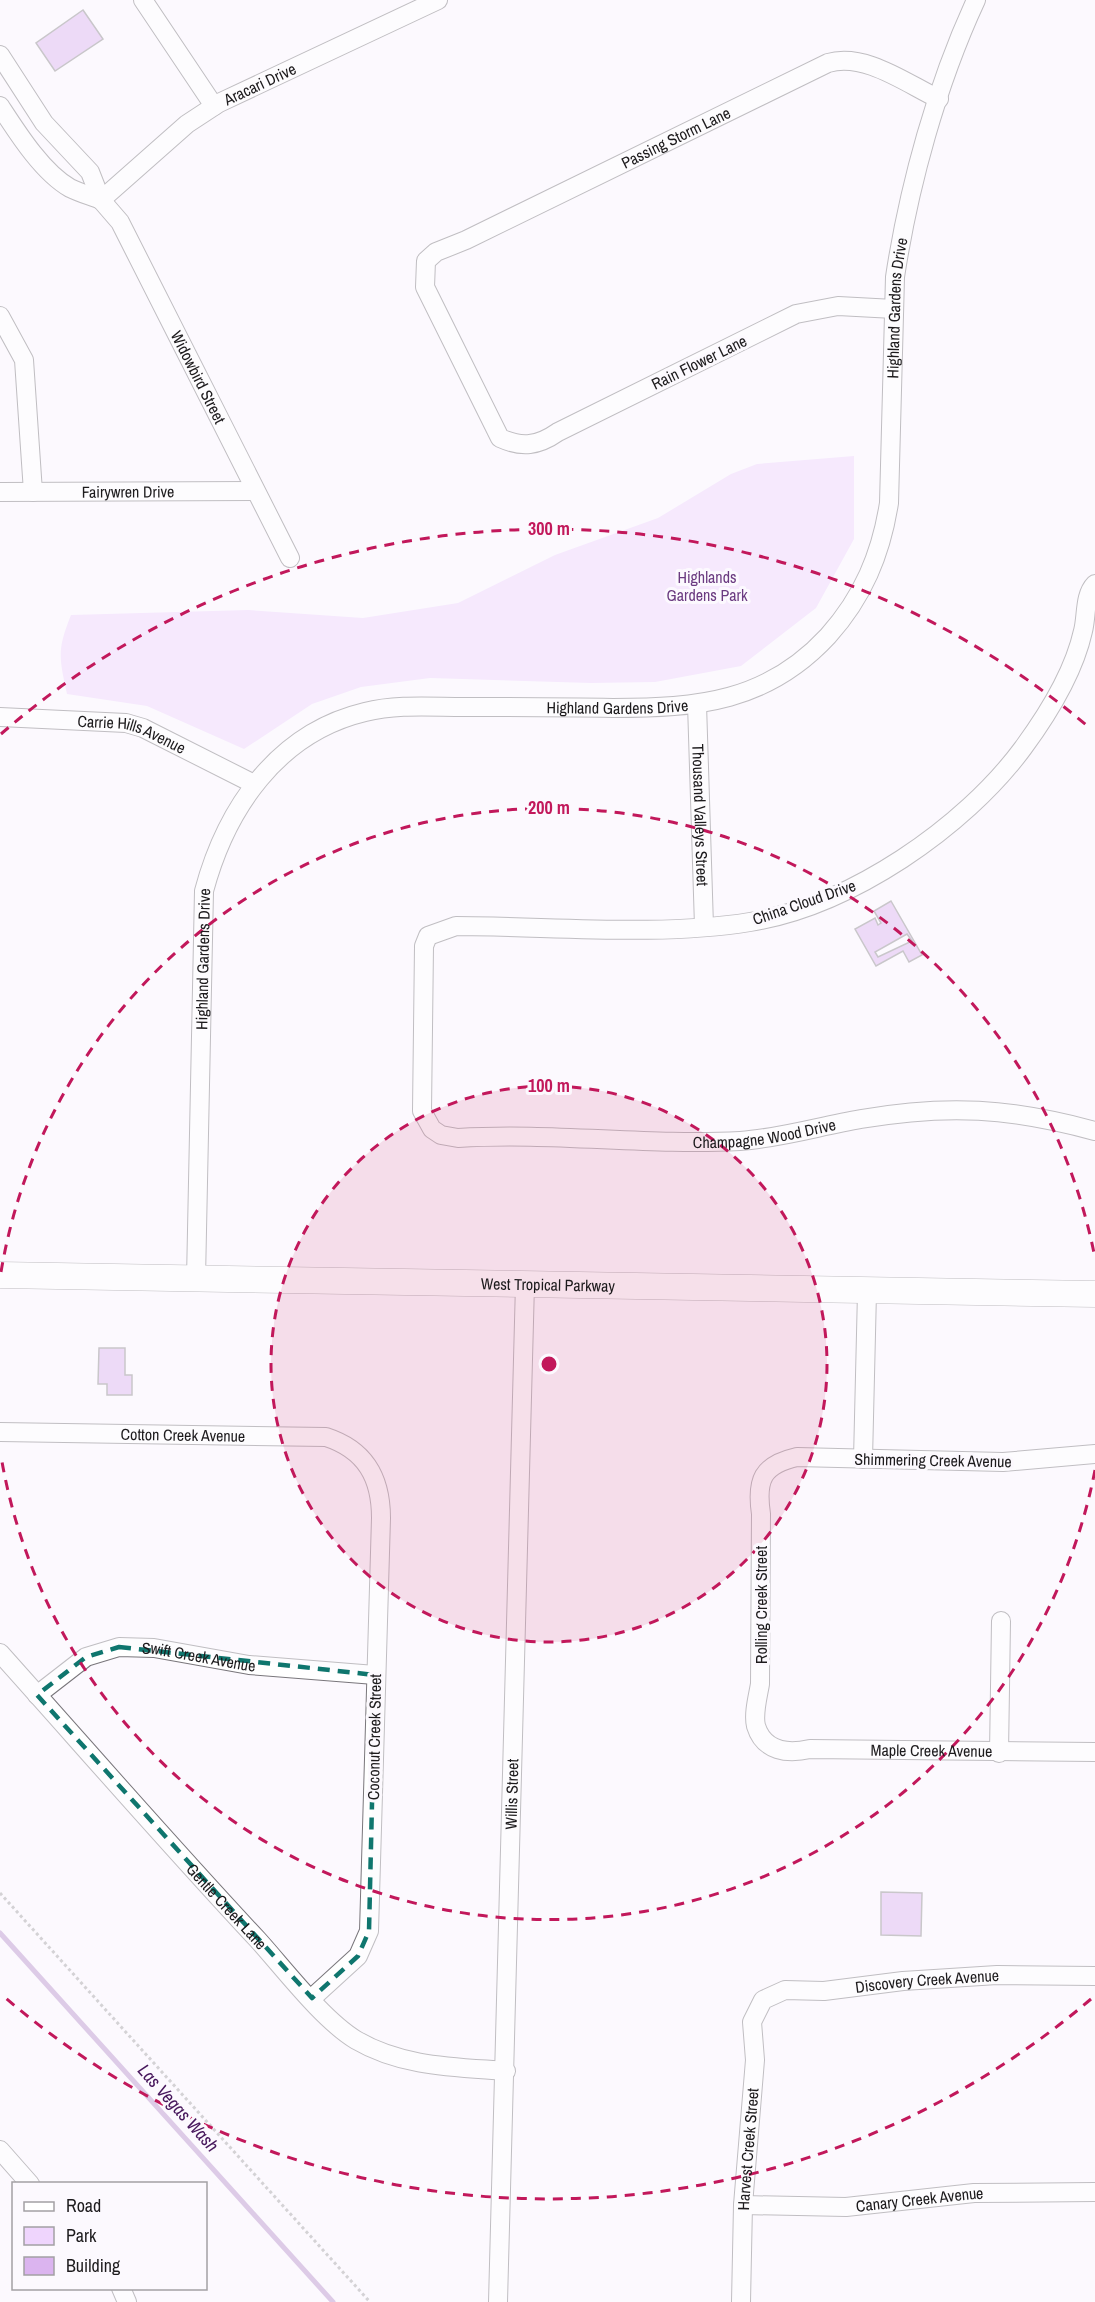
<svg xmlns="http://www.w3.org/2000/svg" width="1095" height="2302" viewBox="0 0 1095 2302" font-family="'Archivo Narrow',sans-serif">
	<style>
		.green { fill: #efd5fd }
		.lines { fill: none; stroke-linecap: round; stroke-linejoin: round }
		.stream { stroke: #b993cd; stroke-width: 5 }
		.building { fill: #dbb4ef; stroke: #8c898d; stroke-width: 1.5; fill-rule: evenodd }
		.street-casing { stroke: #79767b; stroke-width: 20 }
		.secondary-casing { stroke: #79767b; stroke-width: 27 }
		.path { stroke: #a4a2a5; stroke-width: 3; stroke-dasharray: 3 3; stroke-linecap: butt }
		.street { stroke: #fff; stroke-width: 18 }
		.secondary { stroke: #fff; stroke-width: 26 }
		.marked { fill: none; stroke: #0f766e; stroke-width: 4.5; stroke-dasharray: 12 8; stroke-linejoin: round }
		.ring { fill: none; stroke: #c2185b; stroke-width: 3; stroke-dasharray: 10 8 }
		.labels { text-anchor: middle; stroke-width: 6; stroke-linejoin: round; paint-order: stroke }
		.street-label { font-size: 16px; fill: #1d1b1d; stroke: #fcf9fe }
		.park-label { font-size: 16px; fill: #6b3b81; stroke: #fcf9fe }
		.water-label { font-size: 18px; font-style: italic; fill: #46165b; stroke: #fcf9fe }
		.centre { fill: #c2185b; stroke: #fcf9fe; stroke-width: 3 }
		.ring-label { font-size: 18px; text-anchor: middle; font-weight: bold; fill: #c2185b; stroke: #fcf9fe; stroke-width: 6; stroke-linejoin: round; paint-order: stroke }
	</style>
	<rect width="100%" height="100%" fill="#fcf9fe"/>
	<path class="green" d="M854,456v83l-38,69 -75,58 -86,16 -64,1 -161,-5 -69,9 -49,17 -68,45 -97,-43 -80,-12c-8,-37 -10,-44 4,-79l177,-5 115,8 95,-15 97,-48 103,-37 73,-44 26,-10z"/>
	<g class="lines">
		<polyline class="stream" points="0,1933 333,2302"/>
	</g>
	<g class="building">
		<polygon points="83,10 103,39 55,71 36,43"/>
		<path d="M891,901l31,54 -13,7 -6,-11 -27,15 -21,-37 20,-11 3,7 3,-2 -7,-12zM907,934l5,7 -34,16 -3,-5z"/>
		<polygon points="99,1348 125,1348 125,1375 132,1375 132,1395 107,1395 107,1384 98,1384"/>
		<polygon points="881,1892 922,1893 921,1936 881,1935"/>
	</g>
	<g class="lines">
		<g class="street-casing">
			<g id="street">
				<polyline points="143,0 214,106"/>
				<path id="s1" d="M0,55l44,68 46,49 11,28 19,22 170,336"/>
				<path d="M0,106c17,26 42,66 70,82 10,5 21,8 31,12"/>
				<path id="s2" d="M101,200l86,-76 32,-21 219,-103"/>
				<path id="s3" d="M894,309l-56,-3 -42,8 -238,118c-20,14 -36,16 -58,6l-75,-151 1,-26 10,-9 30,-12 362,-177c37,-11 79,21 111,36"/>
				<polyline points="0,316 24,360 33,492"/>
				<path id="s4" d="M0,492l254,-1"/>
				<path id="s5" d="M1095,584c-11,11 -8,32 -12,47 -9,41 -35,83 -60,117 -59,80 -173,158 -273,174 -91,15 -201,4 -294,4l-28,10 -4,10 -2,165 10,18 9,6 17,3c94,-6 189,8 282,3 42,-3 80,-15 121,-22 87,-15 149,-11 234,12"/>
				<path id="s6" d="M697,704l7,222"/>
				<path id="s7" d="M0,717l126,6 17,5 111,56"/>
				<path id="s8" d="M196,1279l8,-388c22,-82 73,-158 161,-179 32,-8 66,-5 99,-5 50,0 99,0 149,1 85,0 154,-6 215,-72 35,-39 53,-82 61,-133l6,-226c14,-92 42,-193 81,-277"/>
				<path id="s9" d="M0,1432l326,5c40,13 55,41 55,81l-12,413 -11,25 -46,42"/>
				<path id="s10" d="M1095,1454l-92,8 -206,-5c-35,8 -41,23 -36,57l-1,170c-2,12 -7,30 -4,42 8,26 32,28 54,23l285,3"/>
				<polyline points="863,1459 867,1292"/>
				<path id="s11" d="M0,1653c86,96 170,193 258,287 27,30 65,80 98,100 46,27 98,27 150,31"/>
				<path id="s12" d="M37,1695l49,-38 33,-10 35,1 95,17 126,10"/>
				<polyline points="999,1753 1001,1621"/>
				<polyline points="0,2150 30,2184"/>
				<path id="s13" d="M743,2205l103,2 128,-14 121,-1"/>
				<polyline points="121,2288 127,2302"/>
				<path id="s14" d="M498,2302l27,-1018"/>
				<path id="s15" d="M741,2302l2,-97 12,-145 -3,-38 11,-22 22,-10 39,1 79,-10 94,-6 98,1"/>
			</g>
		</g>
		<g class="secondary-casing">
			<g id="secondary">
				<path id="s16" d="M0,1275l1095,19"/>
			</g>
		</g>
		<polyline class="path" points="0,1893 370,2302"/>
		<use href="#street" class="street"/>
		<use href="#secondary" class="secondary"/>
	</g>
	<path d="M0 0H1095V2302H0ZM119,1647l256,28 -6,256 -11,25 -46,42 -275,-303 49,-38z" fill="#fcf9fe" fill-opacity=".55" fill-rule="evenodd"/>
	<path class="marked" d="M119,1647l256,28 -6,256 -11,25 -46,42 -275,-303 49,-38z"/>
	<circle cx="549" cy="1364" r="278" fill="#c2185b" fill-opacity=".12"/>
	<g class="ring">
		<circle cx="549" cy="1364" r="278"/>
		<path d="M1095 1470A556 556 0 0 1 1 1456M1 1272A556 556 0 0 1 1095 1258"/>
		<path d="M1091 1999A835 835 0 0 1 1 1994M1 734A835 835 0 0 1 1091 729"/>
	</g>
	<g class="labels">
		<g class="street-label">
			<text dy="6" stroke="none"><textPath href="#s2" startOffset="198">Aracari Drive</textPath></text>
			<text dy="6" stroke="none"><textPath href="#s3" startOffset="900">Passing Storm Lane</textPath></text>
			<text dy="6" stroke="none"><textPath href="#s8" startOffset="1468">Highland Gardens Drive</textPath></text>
			<text transform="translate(699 362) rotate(-26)" y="6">Rain Flower Lane</text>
			<text dy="6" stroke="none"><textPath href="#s1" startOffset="381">Widowbird Street</textPath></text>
			<text dy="6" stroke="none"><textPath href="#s4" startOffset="128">Fairywren Drive</textPath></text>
			<text dy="6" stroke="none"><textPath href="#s8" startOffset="894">Highland Gardens Drive</textPath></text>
			<text dy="6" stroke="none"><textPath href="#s7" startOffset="134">Carrie Hills Avenue</textPath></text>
			<text dy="6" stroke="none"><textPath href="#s6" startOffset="111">Thousand Valleys Street</textPath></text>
			<text transform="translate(804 902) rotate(-19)" y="6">China Cloud Drive</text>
			<text dy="6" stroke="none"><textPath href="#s8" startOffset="320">Highland Gardens Drive</textPath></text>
			<text dy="6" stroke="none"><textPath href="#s5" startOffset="1368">Champagne Wood Drive</textPath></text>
			<text dy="6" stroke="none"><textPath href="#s16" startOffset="548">West Tropical Parkway</textPath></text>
			<text dy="6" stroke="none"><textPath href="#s9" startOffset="183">Cotton Creek Avenue</textPath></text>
			<text transform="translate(933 1460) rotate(1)" y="6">Shimmering Creek Avenue</text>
			<text transform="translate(761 1605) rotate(-90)" y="6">Rolling Creek Street</text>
			<text dy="6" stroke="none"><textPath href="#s12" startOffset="177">Swift Creek Avenue</textPath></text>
			<text transform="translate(374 1737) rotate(-89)" y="6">Coconut Creek Street</text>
			<text dy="6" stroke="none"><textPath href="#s10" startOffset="776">Maple Creek Avenue</textPath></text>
			<text dy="6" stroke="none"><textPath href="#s14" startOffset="508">Willis Street</textPath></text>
			<text dy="6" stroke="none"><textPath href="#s11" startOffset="340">Gentle Creek Lane</textPath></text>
			<text dy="6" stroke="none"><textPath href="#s15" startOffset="472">Discovery Creek Avenue</textPath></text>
			<text dy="6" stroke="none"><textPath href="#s15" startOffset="153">Harvest Creek Street</textPath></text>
			<text dy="6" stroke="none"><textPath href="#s13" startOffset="177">Canary Creek Avenue</textPath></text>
		</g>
		<g class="park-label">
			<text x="707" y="583">Highlands<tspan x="707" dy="18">Gardens Park</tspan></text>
		</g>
		<g class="water-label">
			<text transform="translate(178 2108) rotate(48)" y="6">Las Vegas Wash</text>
		</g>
	</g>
	<circle cx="549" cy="1364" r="9" class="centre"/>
	<g class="ring-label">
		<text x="549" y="535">300 m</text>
		<text x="549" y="814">200 m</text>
		<text x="549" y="1092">100 m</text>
	</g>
	<rect x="12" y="2182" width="195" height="108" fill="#fcf9fe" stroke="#a3a0a4" stroke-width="1.5"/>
	<rect x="24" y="2202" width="30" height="9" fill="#ffffff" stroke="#a3a0a4" stroke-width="1.5"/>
	<text x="66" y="2212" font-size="18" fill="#1d1b1d">Road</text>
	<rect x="24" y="2227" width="30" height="18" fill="#efd5fd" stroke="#a3a0a4" stroke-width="1.5"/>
	<text x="66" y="2242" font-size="18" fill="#1d1b1d">Park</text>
	<rect x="24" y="2257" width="30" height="18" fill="#dbb4ef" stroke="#a3a0a4" stroke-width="1.5"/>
	<text x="66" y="2272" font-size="18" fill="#1d1b1d">Building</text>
</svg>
